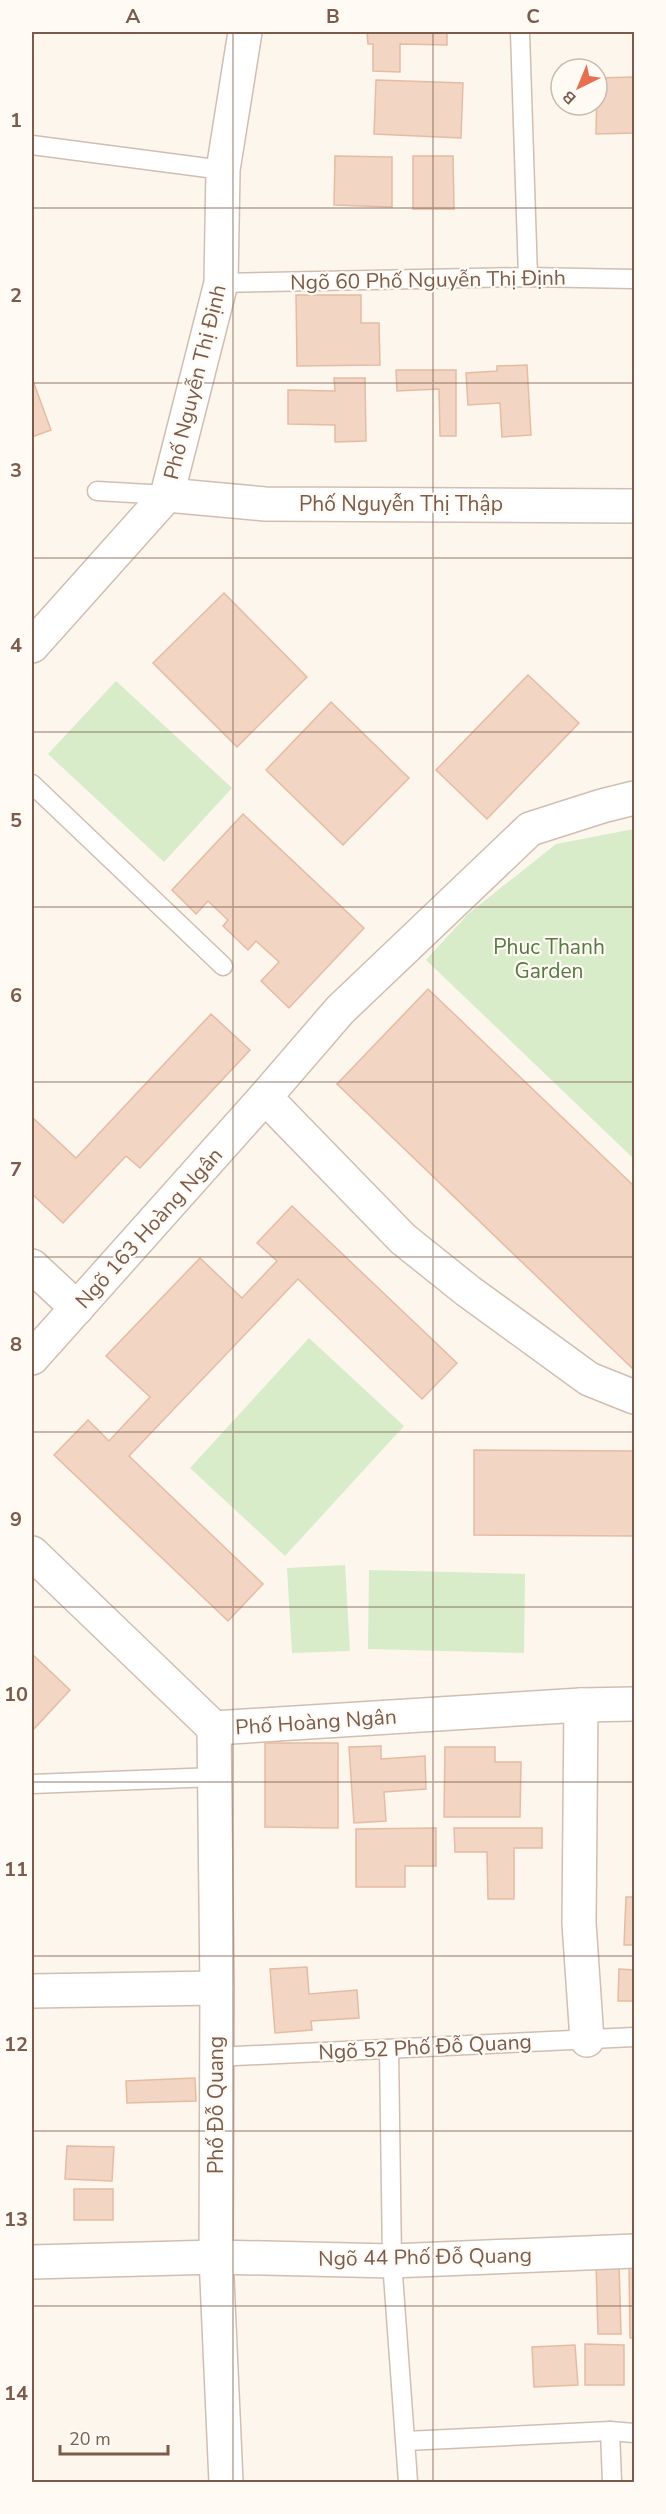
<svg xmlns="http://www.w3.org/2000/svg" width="666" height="2514" viewBox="0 0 666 2514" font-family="'Nunito Sans',sans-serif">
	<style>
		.green { fill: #d8ecc9 }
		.building { fill: #f3d5c3; stroke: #e6bba3; stroke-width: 1.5 }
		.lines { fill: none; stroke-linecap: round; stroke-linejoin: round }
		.service-casing { stroke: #d1beb0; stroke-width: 21 }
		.minor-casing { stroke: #d1beb0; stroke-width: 36 }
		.tertiary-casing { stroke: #d1beb0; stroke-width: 36 }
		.service { stroke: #fff; stroke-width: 18 }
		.minor { stroke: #fff; stroke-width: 33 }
		.tertiary { stroke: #fff; stroke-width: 33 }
		.grid { fill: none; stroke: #7a5c4d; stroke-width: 1.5; stroke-opacity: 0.55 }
		.labels { text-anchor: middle; stroke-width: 4.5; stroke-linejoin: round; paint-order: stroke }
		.street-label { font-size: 21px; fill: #7a5c4d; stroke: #fffaf3 }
		.park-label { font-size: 21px; fill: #537a41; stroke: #fffaf3 }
		.neatline { fill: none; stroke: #7a5c4d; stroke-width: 2 }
		.grid-label { font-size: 20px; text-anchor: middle; font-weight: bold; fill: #7a5c4d }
	</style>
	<rect width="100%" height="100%" fill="#fdf6ec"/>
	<g class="green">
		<polygon points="116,681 232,788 164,862 48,754"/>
		<polygon points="634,829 634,1159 426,960 468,914 556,844"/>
		<polygon points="309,1338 404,1426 285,1556 190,1468"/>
		<polygon points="345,1565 350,1651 292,1653 287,1568"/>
		<polygon points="369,1570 525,1574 524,1653 368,1649"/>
	</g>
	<g class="building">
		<polygon points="367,32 447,32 447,45 400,44 400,72 373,71 373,44 368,44"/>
		<polygon points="634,77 634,133 596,134 597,78"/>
		<polygon points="376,80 463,83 461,138 374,134"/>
		<polygon points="335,156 392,157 392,207 334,205"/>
		<polygon points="413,156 453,156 454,209 413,209"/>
		<polygon points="296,295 361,295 361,323 379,323 380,365 297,366"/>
		<polygon points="527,365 531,435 502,437 500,403 468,405 466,373 497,371 497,366"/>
		<polygon points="396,370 456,370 456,436 440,436 439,389 397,391"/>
		<polygon points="32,378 51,430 32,437"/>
		<polygon points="334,378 365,378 366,441 335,442 335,425 288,424 288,390 335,391"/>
		<polygon points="224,593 307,677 237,747 153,663"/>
		<polygon points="528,675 579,723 487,819 436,770"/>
		<polygon points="331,702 409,778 343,845 266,770"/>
		<polygon points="243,814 364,928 289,1008 261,981 279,962 256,941 248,950 223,926 228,920 208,901 196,914 172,890"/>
		<polygon points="428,989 634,1186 634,1370 337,1084"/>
		<polygon points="211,1014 250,1050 140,1168 126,1156 63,1223 32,1194 32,1117 76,1158"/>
		<polygon points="292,1206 457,1363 422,1399 298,1279 129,1456 263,1584 228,1621 54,1455 88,1420 109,1441 150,1397 106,1356 200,1258 242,1298 277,1261 257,1243"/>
		<polygon points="474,1450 634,1451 634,1536 474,1535"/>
		<polygon points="32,1654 70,1690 32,1731"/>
		<polygon points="265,1743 338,1743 338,1828 265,1827"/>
		<polygon points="381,1746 381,1759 425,1756 426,1789 384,1792 386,1821 354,1823 349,1747"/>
		<polygon points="445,1747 495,1747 495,1762 521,1762 520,1817 444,1817"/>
		<polygon points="436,1828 436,1866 405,1866 405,1887 356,1887 356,1829"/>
		<polygon points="454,1828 542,1828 542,1848 514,1848 514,1899 488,1899 487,1852 455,1852"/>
		<polygon points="626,1897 634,1897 634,1945 624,1945"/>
		<polygon points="307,1967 309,1994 357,1990 359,2018 311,2021 312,2030 275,2033 270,1969"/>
		<polygon points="619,1969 634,1970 634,2001 618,2001"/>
		<polygon points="195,2078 196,2101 127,2103 126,2081"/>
		<polygon points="67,2146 114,2147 112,2181 65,2179"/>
		<rect x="74" y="2189" width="39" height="31"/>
		<polygon points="619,2262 621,2334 598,2334 596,2263"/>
		<polygon points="629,2263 634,2263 634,2338 630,2338"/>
		<polygon points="585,2344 624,2345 624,2385 585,2385"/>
		<polygon points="575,2345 578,2385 534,2387 532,2347"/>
	</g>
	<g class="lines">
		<g class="service-casing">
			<g id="service">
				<polyline points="520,32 528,277"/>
				<polyline points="32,145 223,170"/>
				<polyline points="221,283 528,277 634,279"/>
				<polyline points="97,491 167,495"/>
				<polyline points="32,784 223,966"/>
				<polyline points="32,1784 215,1777"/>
				<polyline points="389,2049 392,2261 408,2482"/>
				<polyline points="216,2057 634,2037"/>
				<polyline points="610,2431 612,2482"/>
				<polyline points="406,2441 610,2431 634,2433"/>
			</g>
		</g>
		<g class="minor-casing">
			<g id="minor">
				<polyline points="167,495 265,504 634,506"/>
				<polyline points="265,1097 403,1239 468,1291 589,1379 634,1397"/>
				<polyline points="32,1266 77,1308"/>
				<polyline points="32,1358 265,1097 340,1010 530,829 602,806 634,798"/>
				<polyline points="581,1705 579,1923 587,2040"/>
				<polyline points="214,1728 217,1988 216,2257 226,2482"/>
				<polyline points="32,1991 217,1988"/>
				<polyline points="32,2262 216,2257 392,2261 634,2251"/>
			</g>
		</g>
		<g class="tertiary-casing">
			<g id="tertiary">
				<polyline points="32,646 167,495 221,283 223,170 245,32"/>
				<polyline points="32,1553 214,1728 581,1705 634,1704"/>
			</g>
		</g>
		<use href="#service" class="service"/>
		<use href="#minor" class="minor"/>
		<use href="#tertiary" class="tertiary"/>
	</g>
	<path class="grid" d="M233,32v2450M433,32v2450M32,208h602M32,383h602M32,558h602M32,732h602M32,907h602M32,1082h602M32,1257h602M32,1432h602M32,1607h602M32,1782h602M32,1956h602M32,2131h602M32,2306h602"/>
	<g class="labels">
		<g class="street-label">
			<text transform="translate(428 280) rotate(-1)" y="7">Ngõ 60 Phố Nguyễn Thị Định</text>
			<text transform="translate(195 382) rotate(-76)" y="7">Phố Nguyễn Thị Định</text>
			<text x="401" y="511">Phố Nguyễn Thị Thập</text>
			<text transform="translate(149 1228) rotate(-48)" y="7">Ngõ 163 Hoàng Ngân</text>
			<text transform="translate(316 1722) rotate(-4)" y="7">Phố Hoàng Ngân</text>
			<text transform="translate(425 2047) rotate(-3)" y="7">Ngõ 52 Phố Đỗ Quang</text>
			<text transform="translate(216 2105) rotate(-90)" y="7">Phố Đỗ Quang</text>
			<text transform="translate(425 2257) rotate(-1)" y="7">Ngõ 44 Phố Đỗ Quang</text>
		</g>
		<g class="park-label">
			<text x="549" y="954">Phuc Thanh<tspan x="549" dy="24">Garden</tspan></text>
		</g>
	</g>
	<rect width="666" height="2514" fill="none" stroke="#fffaf3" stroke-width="66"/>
	<g transform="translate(579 87) rotate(223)"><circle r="28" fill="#fffaf3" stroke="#cabbb1" stroke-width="1.5"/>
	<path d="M0-4.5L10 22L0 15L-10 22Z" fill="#e76f51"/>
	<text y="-9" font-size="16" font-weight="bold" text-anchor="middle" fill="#7a5c4d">B</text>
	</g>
	<path d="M60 2445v9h108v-9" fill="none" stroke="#7a5c4d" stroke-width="3"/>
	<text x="69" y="2445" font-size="18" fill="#7a5c4d" stroke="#fffaf3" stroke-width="4.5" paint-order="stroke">20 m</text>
	<rect x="33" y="33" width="600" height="2448" class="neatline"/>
	<g class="grid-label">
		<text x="133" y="23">A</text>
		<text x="333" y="23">B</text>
		<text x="533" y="23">C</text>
		<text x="16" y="127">1</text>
		<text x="16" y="302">2</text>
		<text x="16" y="477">3</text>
		<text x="16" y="652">4</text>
		<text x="16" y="827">5</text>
		<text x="16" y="1002">6</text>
		<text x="16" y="1176">7</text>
		<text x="16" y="1351">8</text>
		<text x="16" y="1526">9</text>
		<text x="16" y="1701">10</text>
		<text x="16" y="1876">11</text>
		<text x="16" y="2051">12</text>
		<text x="16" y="2226">13</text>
		<text x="16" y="2400">14</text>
	</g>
</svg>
